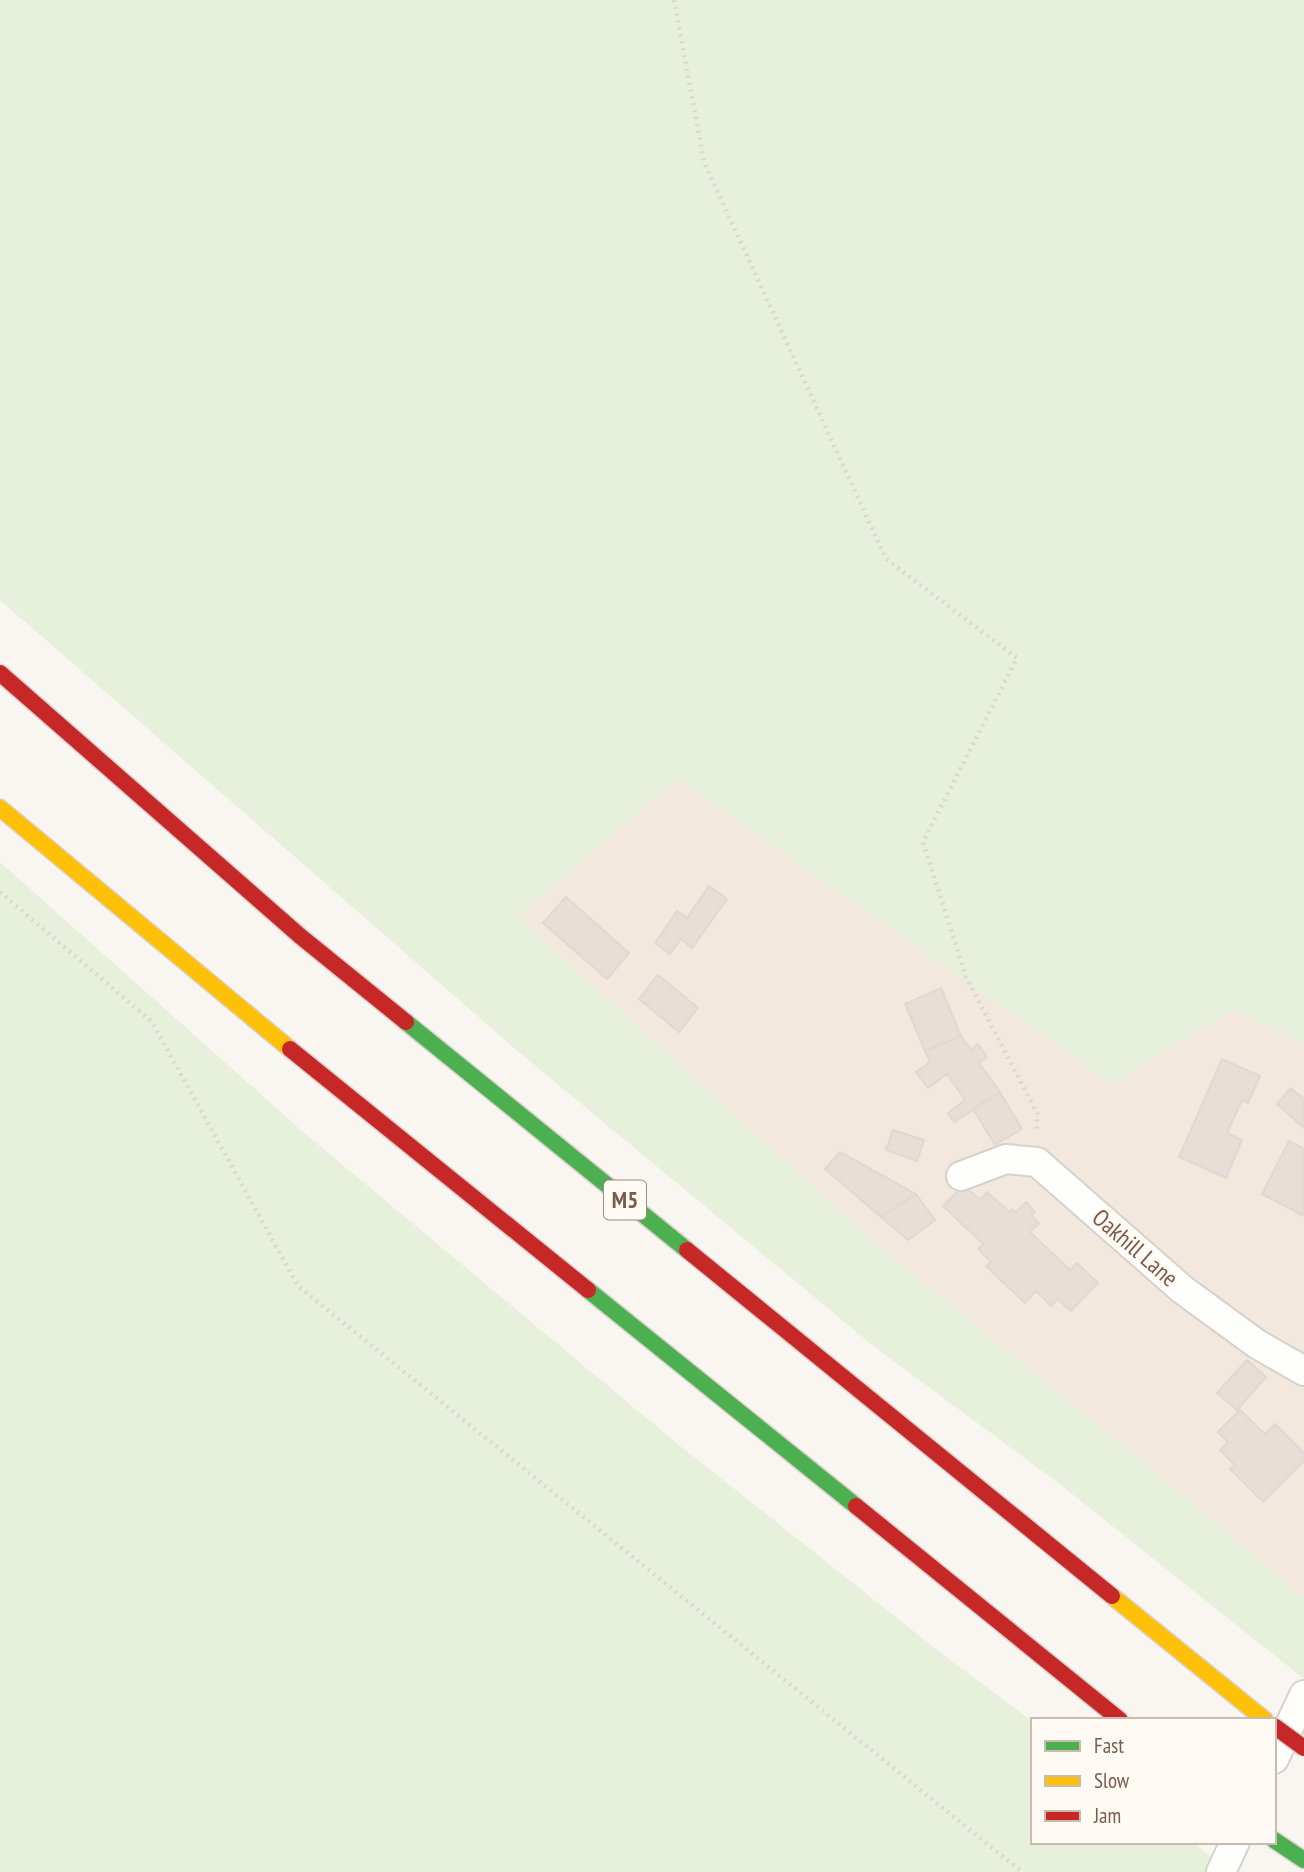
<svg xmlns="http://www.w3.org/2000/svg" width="1304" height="1872" viewBox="0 0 1304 1872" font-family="'PT Sans Narrow',sans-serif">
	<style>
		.residential { fill: #f2e8de }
		.green { fill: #e7f0db }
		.building { fill: #e6ded7; stroke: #e2d8d2; stroke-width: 2 }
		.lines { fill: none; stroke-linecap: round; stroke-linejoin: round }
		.street-casing { stroke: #d7d1cb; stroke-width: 32 }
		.fast-casing { stroke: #dad1cc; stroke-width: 19 }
		.slow-casing { stroke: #dad1cc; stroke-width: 19 }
		.jam-casing { stroke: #dad1cc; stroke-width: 19 }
		.path { stroke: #dcd5d0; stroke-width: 4.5; stroke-dasharray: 2 5; stroke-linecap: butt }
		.street { stroke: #fefefd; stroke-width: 28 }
		.fast { stroke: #4caf50; stroke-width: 16 }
		.slow { stroke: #ffc107; stroke-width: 16 }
		.jam { stroke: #c62828; stroke-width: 16 }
		.jam-bridge-casing { stroke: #dad1cc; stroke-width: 19; stroke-linecap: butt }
		.jam-bridge { stroke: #c62828; stroke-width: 16 }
		.labels { text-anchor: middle; stroke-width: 7; stroke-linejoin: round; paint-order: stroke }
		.shield { fill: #fffaf3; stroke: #a28b7f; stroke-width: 2 }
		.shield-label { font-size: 23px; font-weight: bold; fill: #7a5c4d }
		.street-label { font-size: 24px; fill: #7a5c4d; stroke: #fffaf3 }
	</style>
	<rect width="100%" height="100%" fill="#f9f5f0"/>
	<polygon class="residential" points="677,779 1112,1083 1233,1010 1304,1043 1304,1597 1135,1455 879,1246 518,917"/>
	<g class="green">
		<polygon points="0,0 1304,0 1304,1043 1233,1010 1112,1084 677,779 518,917 879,1246 1135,1455 1304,1597 1304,1679 1066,1489 871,1344 520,1053 0,600"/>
		<polygon points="0,862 303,1132 674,1441 950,1660 1033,1722 1033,1842 1192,1842 1232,1872 0,1872"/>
	</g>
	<g class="building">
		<polygon points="709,886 727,899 692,948 681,939 670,954 655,943 677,911 687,918"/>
		<polygon points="566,897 629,953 607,979 543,923"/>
		<polygon points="658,975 698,1008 679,1032 639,999"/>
		<polygon points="941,988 961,1036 925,1051 905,1004"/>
		<polygon points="961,1036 971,1050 978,1044 987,1057 979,1063 1000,1092 954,1122 948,1113 965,1100 947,1074 928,1088 916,1072 930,1062 925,1051"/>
		<polygon points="1222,1059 1260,1076 1248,1103 1242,1100 1227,1133 1242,1140 1226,1178 1179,1157"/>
		<polygon points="1291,1088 1304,1099 1304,1128 1277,1104"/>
		<polygon points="1000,1092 1022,1129 995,1145 973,1109"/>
		<polygon points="893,1130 924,1140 917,1161 886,1150"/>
		<polygon points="1289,1141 1304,1149 1304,1216 1262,1194"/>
		<polygon points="840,1152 916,1194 881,1217 825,1169"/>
		<polygon points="964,1185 980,1200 987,1192 1009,1212 1012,1209 1016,1212 1026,1202 1035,1212 1031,1215 1039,1223 1030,1232 1070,1270 1077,1263 1098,1283 1071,1311 1058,1299 1051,1306 1036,1291 1025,1303 986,1266 991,1262 978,1249 983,1244 943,1206"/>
		<polygon points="916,1194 935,1220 908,1240 881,1217"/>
		<polygon points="1247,1360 1266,1377 1237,1410 1217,1393"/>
		<polygon points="1240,1410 1265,1434 1275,1424 1304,1453 1304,1461 1263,1502 1230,1469 1235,1465 1220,1450 1228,1442 1218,1432"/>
	</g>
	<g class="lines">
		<g class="street-casing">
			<g id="street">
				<polyline points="961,1176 1006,1159 1037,1162 1183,1290 1257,1344 1304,1371"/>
				<polyline points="1274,1759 1304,1695"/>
				<polyline points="1221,1872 1235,1842"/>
			</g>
		</g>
		<g class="fast-casing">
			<g id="fast">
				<polyline points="406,1022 687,1250"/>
				<polyline points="588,1290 856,1506"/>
				<polyline points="1274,1840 1304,1860"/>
			</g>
		</g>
		<g class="slow-casing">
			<g id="slow">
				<polyline points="0,808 290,1049"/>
				<polyline points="1112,1596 1265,1720"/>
			</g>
		</g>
		<g class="jam-casing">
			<g id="jam">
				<polyline points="0,673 300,936 406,1022"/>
				<polyline points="290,1049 588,1290"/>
				<polyline points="687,1250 1112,1596"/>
				<polyline points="856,1506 1120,1720"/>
			</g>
		</g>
		<g class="path">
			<polyline points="674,0 704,162 886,559 1017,658 923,842 966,977 1037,1113 1037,1130"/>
			<polyline points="0,892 152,1022 298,1286 1022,1872"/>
		</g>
		<use href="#street" class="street"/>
		<use href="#fast" class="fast"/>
		<use href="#slow" class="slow"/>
		<use href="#jam" class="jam"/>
		<g class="jam-bridge-casing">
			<polyline id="jam-bridge" points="1274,1726 1304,1748"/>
		</g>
		<use href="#jam-bridge" class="jam-bridge"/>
	</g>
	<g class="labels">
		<rect class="shield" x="604" y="1180.5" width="42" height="39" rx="5"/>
		<g class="shield-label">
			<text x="625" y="1208">M5</text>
		</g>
		<g class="street-label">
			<text transform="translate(1135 1248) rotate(41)" y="8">Oakhill Lane</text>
		</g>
	</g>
	<rect x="1031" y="1718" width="245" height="126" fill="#fffaf3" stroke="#cabbb1" stroke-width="2"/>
	<rect x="1045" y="1741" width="35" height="10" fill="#4caf50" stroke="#cabbb1" stroke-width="2"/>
	<text x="1094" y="1753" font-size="21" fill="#7a5c4d">Fast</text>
	<rect x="1045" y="1776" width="35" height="10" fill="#ffc107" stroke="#cabbb1" stroke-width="2"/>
	<text x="1094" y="1788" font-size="21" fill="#7a5c4d">Slow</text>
	<rect x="1045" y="1811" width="35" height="10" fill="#c62828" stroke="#cabbb1" stroke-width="2"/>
	<text x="1094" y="1823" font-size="21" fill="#7a5c4d">Jam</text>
</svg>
